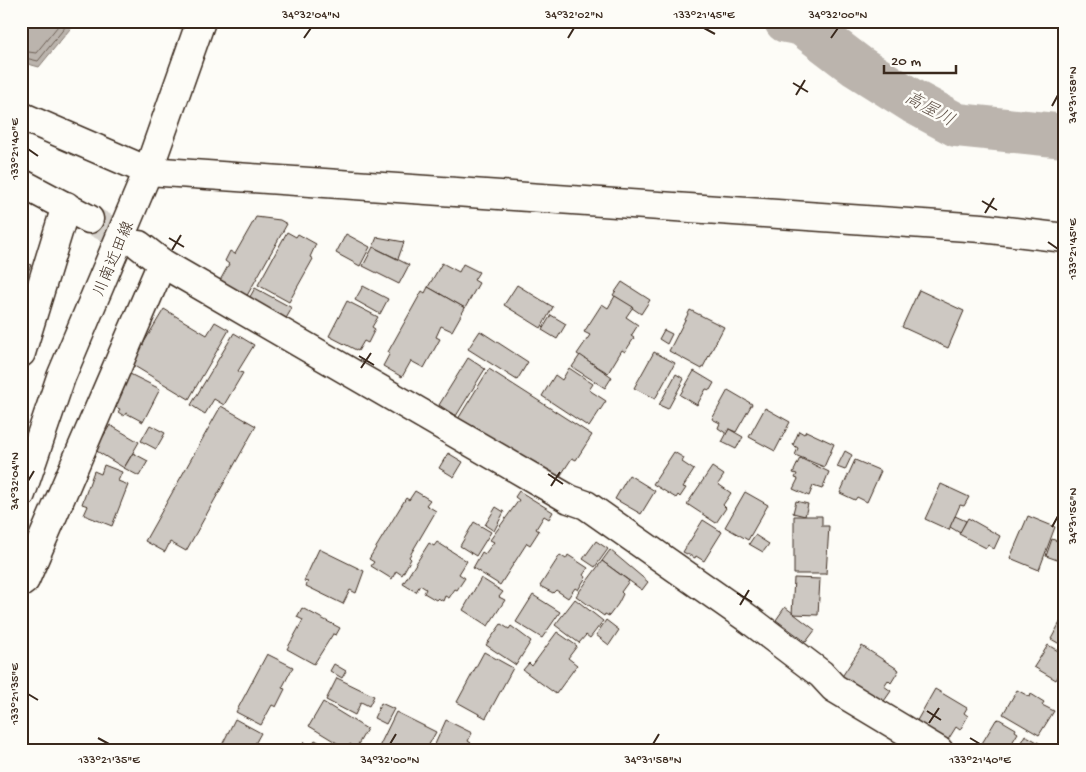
<svg xmlns="http://www.w3.org/2000/svg" width="1086" height="772" viewBox="0 0 1086 772" font-family="'Gochi Hand','Klee One',sans-serif">
	<style>
		.water { fill: #bbb4ad; stroke: #887d74 }
		.lines { fill: none; stroke-linecap: round; stroke-linejoin: round }
		.shore { stroke: #6e6157; stroke-width: 1 }
		.river { stroke: #bbb4ad; stroke-width: 44 }
		.building { fill: #cdc8c2; stroke: #3b2a1e }
		.street-tunnel { stroke: #d6d2cc; stroke-width: 28; stroke-dasharray: 28 14; stroke-linecap: butt }
		.street-casing { stroke: #3b2a1e; stroke-width: 31 }
		.secondary-casing { stroke: #3b2a1e; stroke-width: 31 }
		.street { stroke: #fdfcf7; stroke-width: 28 }
		.secondary { stroke: #fdfcf7; stroke-width: 28 }
		.ticks { fill: none; stroke: #3b2a1e; stroke-width: 2 }
		.labels { text-anchor: middle; stroke-width: 5; stroke-linejoin: round; paint-order: stroke }
		.street-label { font-size: 16px; fill: #3b2a1e; stroke: #fdfcf7 }
		.water-label { font-size: 18px; font-style: italic; fill: #615349; stroke: #fdfcf7 }
		.neatline { fill: none; stroke: #3b2a1e; stroke-width: 2 }
		.ticks-label { font-size: 12px; text-anchor: middle; fill: #3b2a1e }
	</style>
	<rect width="100%" height="100%" fill="#fdfcf7"/>
	<filter id="ink" filterUnits="userSpaceOnUse"><feTurbulence type="fractalNoise" baseFrequency=".02" numOctaves="2"/><feDisplacementMap in="SourceGraphic" scale="10" xChannelSelector="R" yChannelSelector="G"/><feConvolveMatrix kernelMatrix="1 2 1 2 8 2 1 2 1" color-interpolation-filters="sRGB"/></filter>
	<g filter="url(#ink)">
		<g class="water">
			<polygon points="21,21 84,21 70,29 39,67 21,62"/>
			<polygon points="102,21 184,21 182,28 145,28"/>
		</g>
		<g class="lines">
			<g class="shore">
				<polyline points="21,51 36,53 62,21"/>
				<polyline points="21,57 38,61 66,26 74,21"/>
			</g>
			<polyline class="river" points="786,21 802,24 857,66 914,102 957,125 1065,136"/>
		</g>
		<g class="building">
			<polygon points="256,217 280,220 287,224 244,301 217,286 229,264 225,261 230,251 235,254"/>
			<polygon points="287,232 296,237 298,234 316,244 310,257 313,259 289,302 258,285"/>
			<polygon points="346,234 370,247 360,266 336,253"/>
			<polygon points="377,237 404,242 398,259 373,247"/>
			<polygon points="373,247 409,265 399,284 363,266"/>
			<polygon points="21,260 31,265 22,285 29,288 21,303"/>
			<polygon points="442,263 459,272 463,264 479,272 474,280 479,283 465,308 428,287"/>
			<polygon points="622,282 650,300 641,314 613,295"/>
			<polygon points="517,285 553,307 541,328 504,305"/>
			<polygon points="363,286 388,299 380,314 355,300"/>
			<polygon points="428,287 465,308 452,331 441,326 436,337 440,339 424,368 411,361 402,377 383,366 390,353 388,352 422,291 425,293"/>
			<polygon points="255,288 292,308 284,322 247,302"/>
			<polygon points="919,290 964,311 948,348 902,327"/>
			<polygon points="615,296 633,307 626,317 638,325 631,336 634,338 625,352 622,350 608,373 577,354 590,335 584,332 602,304 608,308"/>
			<polygon points="347,301 378,317 372,327 375,329 368,343 364,341 358,351 329,336"/>
			<polygon points="164,309 207,335 215,322 229,330 189,399 131,364"/>
			<polygon points="690,310 724,327 702,369 669,351"/>
			<polygon points="551,315 566,324 557,339 542,330"/>
			<polygon points="664,330 672,334 667,344 659,339"/>
			<polygon points="480,331 528,362 517,380 468,349"/>
			<polygon points="234,333 254,345 238,371 243,373 224,405 214,399 205,414 191,405"/>
			<polygon points="654,352 675,363 655,399 634,388"/>
			<polygon points="580,355 612,377 605,388 572,367"/>
			<polygon points="468,358 485,369 456,416 439,405"/>
			<polygon points="569,368 593,384 589,390 606,401 589,427 542,396 555,375 562,380"/>
			<polygon points="489,369 592,435 576,460 572,458 557,481 458,419"/>
			<polygon points="694,371 714,383 710,390 706,389 697,405 680,395"/>
			<polygon points="130,374 160,389 143,422 126,413 124,416 118,412 120,409 113,406"/>
			<polygon points="676,374 684,379 668,409 659,405"/>
			<polygon points="728,390 752,404 736,432 729,429 727,434 718,428 720,423 712,419"/>
			<polygon points="221,406 256,426 186,551 170,542 165,552 145,541"/>
			<polygon points="765,408 790,422 775,451 749,437"/>
			<polygon points="110,425 139,442 124,468 95,450"/>
			<polygon points="150,425 165,433 156,449 141,441"/>
			<polygon points="729,429 743,437 736,449 722,442"/>
			<polygon points="799,431 804,434 806,431 834,444 824,467 795,455 798,448 793,445"/>
			<polygon points="845,451 852,455 845,470 837,467"/>
			<polygon points="674,452 684,458 682,462 694,470 683,487 686,488 680,497 678,495 676,498 653,484"/>
			<polygon points="133,453 148,461 139,476 124,468"/>
			<polygon points="448,453 463,462 454,477 439,468"/>
			<polygon points="800,458 829,472 822,489 813,486 809,496 793,489 798,479 795,478 797,474 793,473"/>
			<polygon points="855,460 881,471 867,502 857,497 855,500 840,493"/>
			<polygon points="104,465 122,472 118,481 128,485 112,526 84,515 88,506 82,504 94,471 101,474"/>
			<polygon points="712,467 724,475 718,484 731,493 723,505 726,508 716,523 687,504"/>
			<polygon points="629,475 655,491 641,514 615,499"/>
			<polygon points="941,484 969,497 964,506 960,505 949,530 925,519"/>
			<polygon points="415,491 430,500 426,505 436,511 409,557 411,559 402,575 396,571 392,579 371,566 374,562 369,559 406,498 409,500"/>
			<polygon points="519,491 553,512 549,519 544,516 536,529 539,531 530,545 527,543 500,585 473,568 482,552 485,554 494,542 490,540 519,500 515,497"/>
			<polygon points="745,492 768,505 748,540 725,527"/>
			<polygon points="796,501 808,504 805,516 793,513"/>
			<polygon points="496,507 504,512 494,531 485,525"/>
			<polygon points="794,516 822,516 822,526 829,526 826,574 794,574"/>
			<polygon points="955,516 966,521 960,533 950,527"/>
			<polygon points="1028,516 1055,527 1039,570 1010,558"/>
			<polygon points="968,518 1000,536 994,549 988,545 986,548 959,534"/>
			<polygon points="703,520 722,532 704,561 696,556 695,558 683,552"/>
			<polygon points="474,522 491,532 476,556 460,546"/>
			<polygon points="755,535 769,544 763,552 749,544"/>
			<polygon points="1052,539 1065,544 1060,561 1046,556"/>
			<polygon points="596,541 608,549 595,567 583,559"/>
			<polygon points="437,542 467,561 459,574 465,578 457,590 455,589 449,598 445,596 443,601 438,598 436,600 424,593 426,589 420,585 416,592 403,584 429,543 434,546"/>
			<polygon points="319,549 364,571 356,593 350,590 343,604 306,586 308,582 304,581"/>
			<polygon points="610,550 648,582 642,590 602,561"/>
			<polygon points="560,555 566,559 568,555 588,568 583,575 586,577 578,590 575,588 568,598 556,590 553,593 540,586"/>
			<polygon points="602,561 629,581 621,592 623,594 618,604 609,616 605,614 604,616 576,596"/>
			<polygon points="481,578 503,592 499,597 505,600 488,626 463,610"/>
			<polygon points="794,578 820,579 818,615 792,614"/>
			<polygon points="533,595 560,612 542,638 516,622"/>
			<polygon points="575,599 603,621 590,638 586,635 579,643 555,625"/>
			<polygon points="785,607 815,630 806,642 776,620"/>
			<polygon points="302,608 340,628 336,635 333,634 314,664 287,649 303,620 297,617"/>
			<polygon points="1063,617 1065,618 1065,647 1051,639"/>
			<polygon points="606,620 619,630 609,645 596,635"/>
			<polygon points="501,624 509,629 511,626 531,641 516,665 486,645"/>
			<polygon points="557,632 577,646 568,658 577,665 556,694 523,670 529,663 532,666"/>
			<polygon points="1048,645 1065,655 1065,665 1056,680 1034,667"/>
			<polygon points="862,646 899,670 891,683 888,680 884,686 891,691 882,704 841,678"/>
			<polygon points="484,652 513,668 486,718 457,702"/>
			<polygon points="267,654 293,667 282,688 285,689 276,707 272,705 261,725 236,712"/>
			<polygon points="334,664 346,671 342,678 330,671"/>
			<polygon points="337,678 374,696 369,706 361,702 355,715 326,700"/>
			<polygon points="935,689 967,708 964,713 968,716 960,730 956,727 946,743 915,724"/>
			<polygon points="1017,690 1030,697 1031,694 1044,702 1042,705 1054,711 1039,735 1003,714"/>
			<polygon points="323,702 367,729 356,748 350,744 348,747 342,746 309,726"/>
			<polygon points="381,703 394,709 386,724 374,718"/>
			<polygon points="396,712 436,732 426,750 417,745 414,751 378,749"/>
			<polygon points="235,719 261,733 251,751 219,751"/>
			<polygon points="999,719 1016,729 1015,731 1018,733 1007,751 978,750 996,720"/>
			<polygon points="446,720 472,733 468,741 471,743 467,751 432,751"/>
			<polygon points="1025,735 1046,747 1043,751 1016,751"/>
			<polygon points="315,740 335,751 300,751 304,742 311,746"/>
		</g>
		<g class="lines">
			<polyline class="street-tunnel" points="89,219 139,245"/>
			<g class="street-casing">
				<g id="street">
					<polyline points="21,116 148,171 982,228 1065,238"/>
					<polyline points="21,183 89,219"/>
					<polyline points="139,245 162,263 569,499 586,505 750,620 821,674 834,688 939,751"/>
					<polyline points="21,353 66,206"/>
					<polyline points="21,583 25,580 162,263"/>
				</g>
			</g>
			<g class="secondary-casing">
				<polyline id="secondary" points="21,494 61,377 148,171 201,21"/>
			</g>
			<use href="#street" class="street"/>
			<use href="#secondary" class="secondary"/>
		</g>
	</g>
	<path class="ticks" d="M704,28l11,6M304,38l7,-10M568,38l6,-10M831,38l7,-10M793,83l15,9M796,95l9,-15M1052,106l6,-11M28,149l10,7M982,201l15,9M985,213l9,-15M169,238l15,9M1048,242l10,7M172,250l9,-15M359,356l15,9M361,368l10,-15M548,474l15,10M28,481l6,-10M551,486l9,-14M1052,527l6,-11M737,593l15,9M740,605l9,-15M28,694l10,6M927,711l14,9M929,723l10,-15M98,738l11,6M970,738l10,6M390,744l6,-10M653,744l6,-10"/>
	<g class="labels">
		<g class="street-label">
			<text transform="translate(112 258) rotate(-67)" y="6">川南近田線</text>
		</g>
		<g class="water-label">
			<text transform="translate(930 108) rotate(29)" y="6">高屋川</text>
		</g>
	</g>
	<rect width="1086" height="772" fill="none" stroke="#fdfcf7" stroke-width="55"/>
	<path d="M884 65v8h72v-8" fill="none" stroke="#3b2a1e" stroke-width="2.5"/>
	<text x="891" y="65" font-size="15" fill="#3b2a1e" stroke="#fdfcf7" stroke-width="4" paint-order="stroke">20 m</text>
	<rect x="28" y="28" width="1030" height="716" class="neatline"/>
	<g class="ticks-label">
		<text x="311" y="18">34°32'04"N</text>
		<text x="574" y="18">34°32'02"N</text>
		<text x="704" y="18">133°21'45"E</text>
		<text x="838" y="18">34°32'00"N</text>
		<text transform="translate(1072 95) rotate(-90)" y="4">34°31'58"N</text>
		<text transform="translate(14 149) rotate(-90)" y="4">133°21'40"E</text>
		<text transform="translate(1072 249) rotate(-90)" y="4">133°21'45"E</text>
		<text transform="translate(14 481) rotate(-90)" y="4">34°32'04"N</text>
		<text transform="translate(1072 516) rotate(-90)" y="4">34°31'56"N</text>
		<text transform="translate(14 694) rotate(-90)" y="4">133°21'35"E</text>
		<text x="109" y="763">133°21'35"E</text>
		<text x="390" y="763">34°32'00"N</text>
		<text x="653" y="763">34°31'58"N</text>
		<text x="980" y="763">133°21'40"E</text>
	</g>
</svg>
